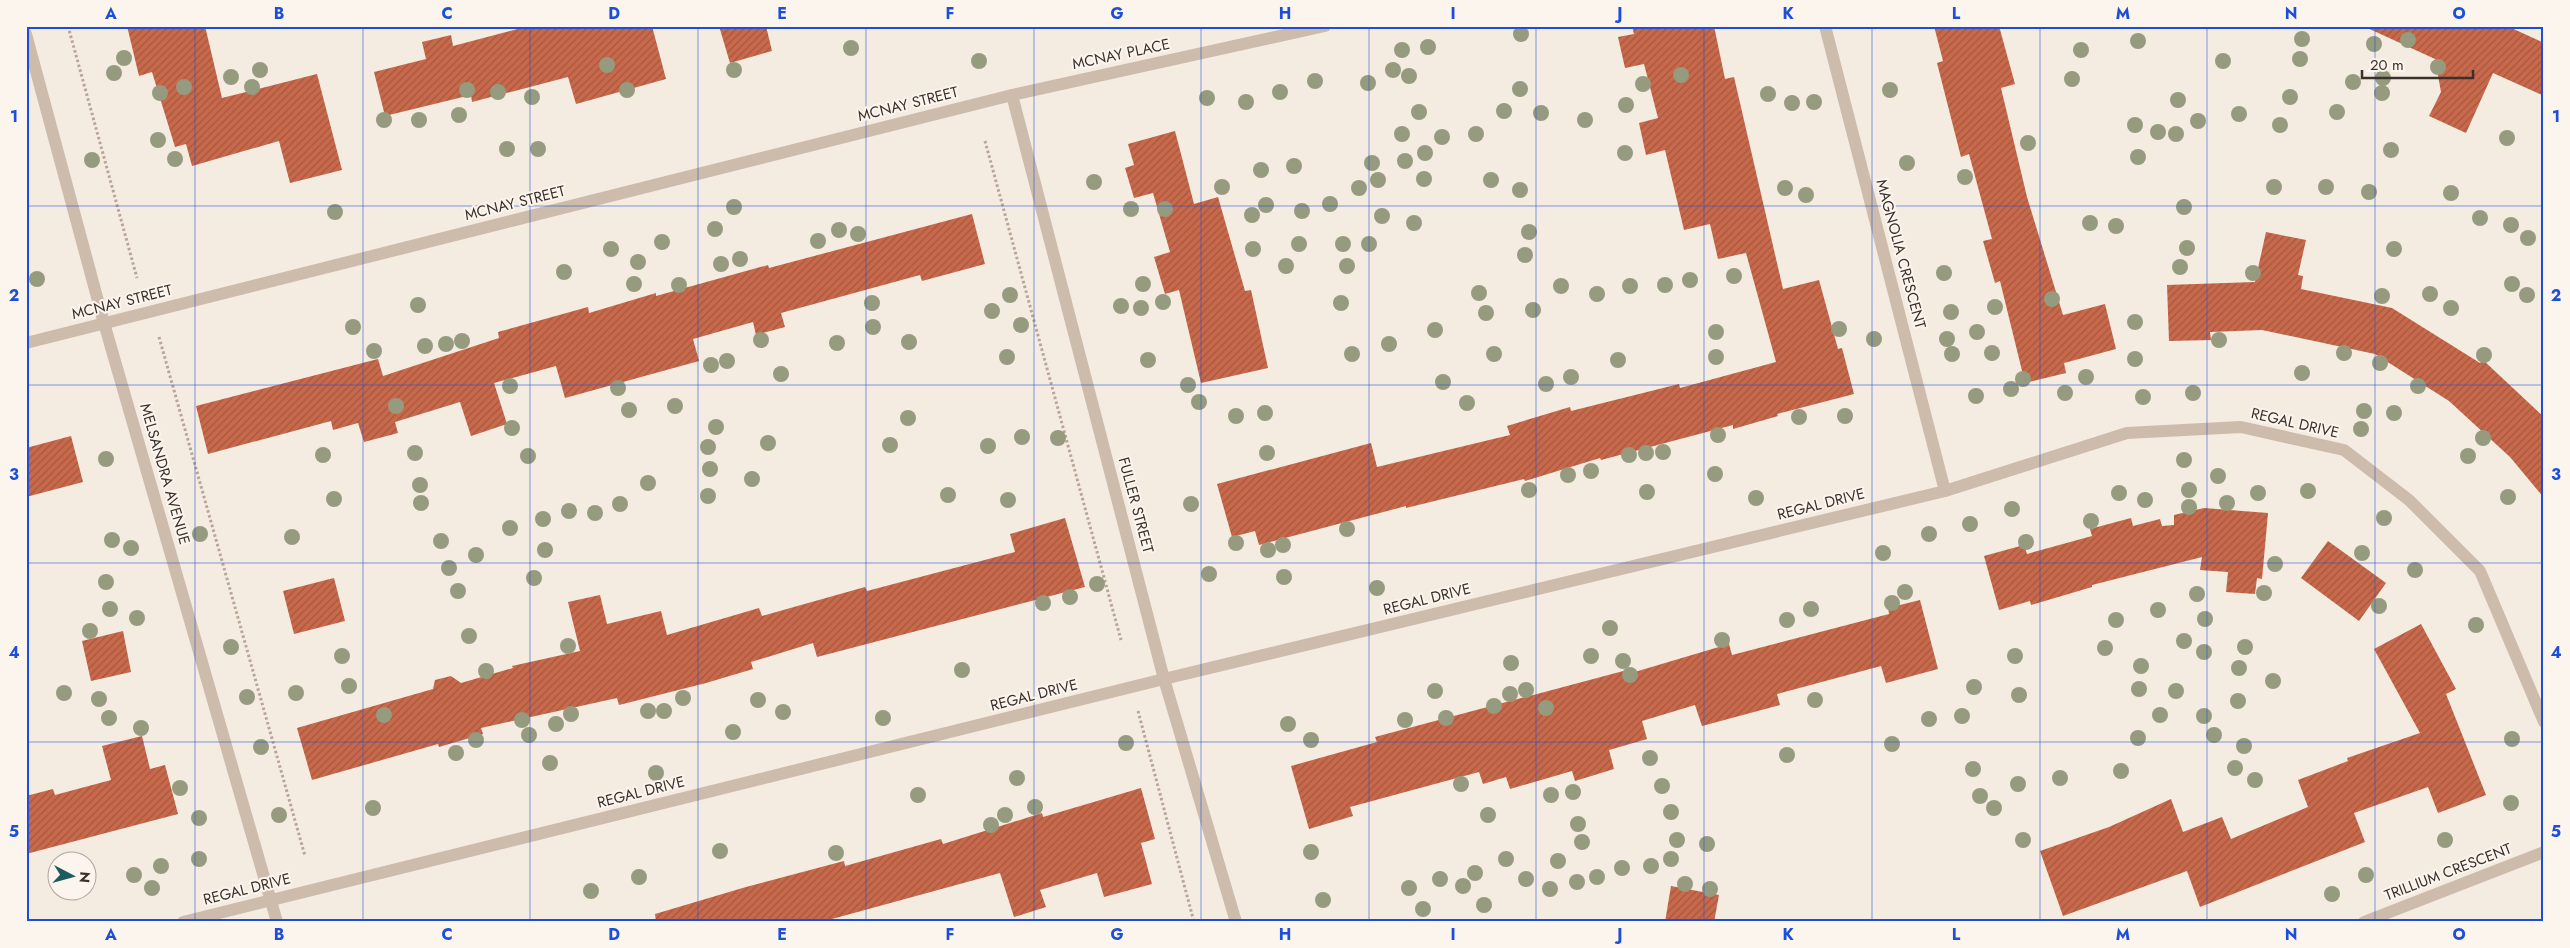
<svg xmlns="http://www.w3.org/2000/svg" width="2570" height="948" viewBox="0 0 2570 948" font-family="Jost,sans-serif">
	<style>
		.building { fill: url(#building-hatch) }
		.lines { fill: none; stroke-linecap: round; stroke-linejoin: round }
		.path { stroke: #b9a596; stroke-width: 3; stroke-dasharray: 2.5 2.5; stroke-linecap: butt }
		.minor { stroke: #cdbbac; stroke-width: 12 }
		.tertiary { stroke: #cdbbac; stroke-width: 12 }
		.tree { fill: #969b7f }
		.grid { fill: none; stroke: #1d4ed8; stroke-width: 1; stroke-opacity: 0.55 }
		.labels { text-anchor: middle; stroke-width: 4; stroke-linejoin: round; paint-order: stroke }
		.street-label { font-size: 15px; fill: #3b302b; stroke: #fbf5ee }
		.neatline { fill: none; stroke: #1d4ed8; stroke-width: 2 }
		.grid-label { font-size: 16px; text-anchor: middle; font-weight: bold; fill: #1d4ed8 }
	</style>
	<defs>
		<pattern id="building-hatch" width="6" height="6" patternUnits="userSpaceOnUse" patternTransform="scale(1.25)"><rect width="6" height="6" fill="#c8694b"/><path d="M-1 1l2-2M0 6l6-6M5 7l2-2" fill="none" stroke="#a4573f"/></pattern>
	</defs>
	<rect width="100%" height="100%" fill="#f4ebe1"/>
	<g class="building">
		<polygon points="127,26 205,26 222,98 317,74 342,170 290,183 279,141 192,166 186,144 175,147 152,72 139,76"/>
		<polygon points="529,26 652,26 666,79 576,104 568,77 472,102 471,95 385,116 374,72 426,59 422,42 451,35 453,46"/>
		<polygon points="719,26 766,26 772,51 730,63"/>
		<polygon points="1632,26 1714,26 1725,79 1734,77 1783,289 1819,280 1838,349 1842,348 1854,394 1777,414 1778,416 1733,429 1733,425 1601,460 1600,458 1525,481 1524,479 1406,508 1406,506 1259,545 1255,531 1232,537 1217,484 1371,443 1377,467 1510,435 1507,426 1570,407 1571,411 1679,384 1680,388 1776,362 1746,253 1718,259 1710,224 1684,230 1665,150 1646,155 1639,123 1658,118 1644,64 1625,68 1618,37 1634,34"/>
		<polygon points="1934,26 1999,26 2015,84 2001,88 2027,197 2063,315 2105,304 2116,349 2064,363 2066,373 2025,383 2000,281 1995,283 1983,241 1992,239 1969,154 1961,157 1937,63 1943,61"/>
		<polygon points="2363,26 2507,26 2544,43 2544,96 2493,73 2466,133 2429,116 2441,92 2435,59"/>
		<polygon points="1175,131 1194,204 1218,197 1245,291 1251,290 1268,368 1201,383 1179,290 1165,294 1154,257 1170,252 1153,193 1134,198 1125,168 1134,165 1128,144"/>
		<polygon points="972,214 985,264 922,281 920,275 781,313 785,327 756,335 753,322 693,339 699,361 565,398 556,366 494,383 507,424 471,436 460,402 395,422 398,433 364,442 358,423 333,430 331,421 208,454 196,406 378,359 383,376 499,338 498,332 588,307 589,313 656,293 656,296 768,265 769,268"/>
		<polygon points="2266,232 2306,240 2298,275 2303,276 2301,289 2392,308 2480,363 2483,360 2544,417 2544,498 2510,457 2449,401 2375,354 2262,330 2210,332 2211,340 2169,341 2167,285 2255,282"/>
		<polygon points="71,436 83,482 26,497 26,448"/>
		<polygon points="2204,508 2268,513 2262,579 2257,578 2255,594 2226,592 2228,572 2200,570 2202,557 2092,585 2092,587 2031,605 2030,601 1999,610 1984,556 2024,545 2027,554 2092,536 2090,529 2131,518 2133,526 2160,519 2162,526 2174,525 2174,515"/>
		<polygon points="1065,518 1085,587 817,657 813,643 751,662 753,669 706,683 619,705 617,698 481,728 483,734 439,747 438,744 312,780 297,728 433,689 435,680 451,676 461,683 513,668 512,666 580,651 568,602 600,595 607,624 661,611 667,635 759,608 762,616 865,587 867,591 1015,552 1010,534"/>
		<polygon points="2328,541 2386,583 2359,621 2301,578"/>
		<polygon points="334,578 345,621 294,634 283,591"/>
		<polygon points="1920,600 1938,669 1886,683 1881,666 1777,694 1780,705 1702,726 1695,705 1642,721 1647,739 1609,750 1614,769 1575,781 1572,771 1510,789 1506,777 1483,784 1479,772 1350,807 1353,816 1309,829 1291,766 1377,742 1375,737 1627,670 1628,674 1729,644 1732,655 1889,614 1888,608"/>
		<polygon points="2421,624 2456,689 2446,694 2486,795 2438,813 2428,787 2354,813 2365,842 2200,907 2187,871 2063,916 2040,851 2109,827 2171,799 2183,832 2222,817 2231,839 2308,807 2298,780 2348,761 2347,758 2420,733 2374,649"/>
		<polygon points="123,631 131,672 91,681 82,641"/>
		<polygon points="142,736 150,769 165,765 178,814 26,854 26,796 53,789 55,795 111,780 102,746"/>
		<polygon points="1141,788 1155,839 1141,843 1152,884 1104,897 1097,873 1040,890 1046,907 1014,917 1000,873 821,922 656,922 655,914 746,887 844,861 845,866 941,839 943,844 1042,813 1043,817"/>
		<polygon points="1671,886 1719,895 1714,922 1665,922"/>
	</g>
	<g class="lines">
		<g class="path">
			<polyline points="68,26 137,278"/>
			<polyline points="985,141 1121,640"/>
			<polyline points="159,337 305,856"/>
			<polyline points="1138,711 1194,922"/>
		</g>
		<g class="minor">
			<polyline points="1825,26 1945,491"/>
			<polyline points="1012,95 1325,26"/>
			<polyline points="104,323 277,922"/>
			<polyline points="183,922 1164,679 1945,491 2127,433 2241,427 2344,450 2409,500 2480,571 2544,722"/>
			<polyline points="2364,922 2544,852"/>
		</g>
		<g class="tertiary">
			<polyline points="26,34 104,323"/>
			<polyline points="26,343 1012,95 1164,679 1236,922"/>
		</g>
	</g>
	<g class="tree">
		<circle cx="1521" cy="34" r="8"/>
		<circle cx="2302" cy="39" r="8"/>
		<circle cx="2408" cy="40" r="8"/>
		<circle cx="2138" cy="41" r="8"/>
		<circle cx="2374" cy="44" r="8"/>
		<circle cx="1428" cy="47" r="8"/>
		<circle cx="851" cy="48" r="8"/>
		<circle cx="1402" cy="50" r="8"/>
		<circle cx="2081" cy="50" r="8"/>
		<circle cx="124" cy="58" r="8"/>
		<circle cx="2300" cy="59" r="8"/>
		<circle cx="979" cy="61" r="8"/>
		<circle cx="2223" cy="61" r="8"/>
		<circle cx="607" cy="65" r="8"/>
		<circle cx="2438" cy="67" r="8"/>
		<circle cx="260" cy="70" r="8"/>
		<circle cx="734" cy="70" r="8"/>
		<circle cx="1393" cy="70" r="8"/>
		<circle cx="114" cy="73" r="8"/>
		<circle cx="1681" cy="75" r="8"/>
		<circle cx="1409" cy="76" r="8"/>
		<circle cx="231" cy="77" r="8"/>
		<circle cx="2383" cy="78" r="8"/>
		<circle cx="2072" cy="79" r="8"/>
		<circle cx="1315" cy="81" r="8"/>
		<circle cx="2353" cy="82" r="8"/>
		<circle cx="1368" cy="83" r="8"/>
		<circle cx="1643" cy="84" r="8"/>
		<circle cx="184" cy="87" r="8"/>
		<circle cx="252" cy="87" r="8"/>
		<circle cx="1520" cy="89" r="8"/>
		<circle cx="467" cy="90" r="8"/>
		<circle cx="627" cy="90" r="8"/>
		<circle cx="1890" cy="90" r="8"/>
		<circle cx="498" cy="92" r="8"/>
		<circle cx="1280" cy="92" r="8"/>
		<circle cx="160" cy="93" r="8"/>
		<circle cx="2382" cy="93" r="8"/>
		<circle cx="1768" cy="94" r="8"/>
		<circle cx="532" cy="97" r="8"/>
		<circle cx="2290" cy="97" r="8"/>
		<circle cx="1207" cy="98" r="8"/>
		<circle cx="2178" cy="100" r="8"/>
		<circle cx="1246" cy="102" r="8"/>
		<circle cx="1814" cy="102" r="8"/>
		<circle cx="1792" cy="103" r="8"/>
		<circle cx="1626" cy="105" r="8"/>
		<circle cx="1504" cy="111" r="8"/>
		<circle cx="1419" cy="112" r="8"/>
		<circle cx="2337" cy="112" r="8"/>
		<circle cx="1541" cy="113" r="8"/>
		<circle cx="2239" cy="114" r="8"/>
		<circle cx="459" cy="115" r="8"/>
		<circle cx="384" cy="120" r="8"/>
		<circle cx="419" cy="120" r="8"/>
		<circle cx="1585" cy="120" r="8"/>
		<circle cx="2198" cy="121" r="8"/>
		<circle cx="2135" cy="125" r="8"/>
		<circle cx="2280" cy="125" r="8"/>
		<circle cx="2158" cy="132" r="8"/>
		<circle cx="1402" cy="134" r="8"/>
		<circle cx="1476" cy="134" r="8"/>
		<circle cx="2176" cy="134" r="8"/>
		<circle cx="1442" cy="137" r="8"/>
		<circle cx="2507" cy="138" r="8"/>
		<circle cx="158" cy="140" r="8"/>
		<circle cx="2028" cy="143" r="8"/>
		<circle cx="507" cy="149" r="8"/>
		<circle cx="538" cy="149" r="8"/>
		<circle cx="2391" cy="150" r="8"/>
		<circle cx="1425" cy="153" r="8"/>
		<circle cx="1625" cy="153" r="8"/>
		<circle cx="2138" cy="157" r="8"/>
		<circle cx="175" cy="159" r="8"/>
		<circle cx="92" cy="160" r="8"/>
		<circle cx="1405" cy="161" r="8"/>
		<circle cx="1372" cy="163" r="8"/>
		<circle cx="1907" cy="163" r="8"/>
		<circle cx="1294" cy="166" r="8"/>
		<circle cx="1261" cy="170" r="8"/>
		<circle cx="1965" cy="177" r="8"/>
		<circle cx="1424" cy="179" r="8"/>
		<circle cx="1378" cy="180" r="8"/>
		<circle cx="1491" cy="180" r="8"/>
		<circle cx="1094" cy="182" r="8"/>
		<circle cx="1222" cy="187" r="8"/>
		<circle cx="2274" cy="187" r="8"/>
		<circle cx="2326" cy="187" r="8"/>
		<circle cx="1359" cy="188" r="8"/>
		<circle cx="1785" cy="188" r="8"/>
		<circle cx="1520" cy="190" r="8"/>
		<circle cx="2369" cy="192" r="8"/>
		<circle cx="2451" cy="193" r="8"/>
		<circle cx="1806" cy="195" r="8"/>
		<circle cx="1330" cy="204" r="8"/>
		<circle cx="1266" cy="205" r="8"/>
		<circle cx="734" cy="207" r="8"/>
		<circle cx="2184" cy="207" r="8"/>
		<circle cx="1131" cy="209" r="8"/>
		<circle cx="1165" cy="209" r="8"/>
		<circle cx="1302" cy="211" r="8"/>
		<circle cx="335" cy="212" r="8"/>
		<circle cx="1252" cy="215" r="8"/>
		<circle cx="1382" cy="216" r="8"/>
		<circle cx="2480" cy="218" r="8"/>
		<circle cx="1414" cy="223" r="8"/>
		<circle cx="2090" cy="223" r="8"/>
		<circle cx="2511" cy="225" r="8"/>
		<circle cx="2116" cy="226" r="8"/>
		<circle cx="715" cy="229" r="8"/>
		<circle cx="839" cy="230" r="8"/>
		<circle cx="1529" cy="232" r="8"/>
		<circle cx="858" cy="234" r="8"/>
		<circle cx="2528" cy="238" r="8"/>
		<circle cx="818" cy="241" r="8"/>
		<circle cx="662" cy="242" r="8"/>
		<circle cx="1299" cy="244" r="8"/>
		<circle cx="1343" cy="244" r="8"/>
		<circle cx="1369" cy="244" r="8"/>
		<circle cx="2187" cy="248" r="8"/>
		<circle cx="611" cy="249" r="8"/>
		<circle cx="1253" cy="249" r="8"/>
		<circle cx="2394" cy="249" r="8"/>
		<circle cx="1525" cy="255" r="8"/>
		<circle cx="740" cy="259" r="8"/>
		<circle cx="638" cy="262" r="8"/>
		<circle cx="721" cy="264" r="8"/>
		<circle cx="1286" cy="266" r="8"/>
		<circle cx="1347" cy="266" r="8"/>
		<circle cx="2180" cy="267" r="8"/>
		<circle cx="564" cy="272" r="8"/>
		<circle cx="1944" cy="273" r="8"/>
		<circle cx="2253" cy="273" r="8"/>
		<circle cx="1734" cy="276" r="8"/>
		<circle cx="37" cy="279" r="8"/>
		<circle cx="1690" cy="280" r="8"/>
		<circle cx="634" cy="284" r="8"/>
		<circle cx="1143" cy="284" r="8"/>
		<circle cx="2512" cy="284" r="8"/>
		<circle cx="679" cy="285" r="8"/>
		<circle cx="1665" cy="285" r="8"/>
		<circle cx="1561" cy="286" r="8"/>
		<circle cx="1630" cy="286" r="8"/>
		<circle cx="1479" cy="293" r="8"/>
		<circle cx="1597" cy="294" r="8"/>
		<circle cx="2430" cy="294" r="8"/>
		<circle cx="1010" cy="295" r="8"/>
		<circle cx="2527" cy="295" r="8"/>
		<circle cx="2382" cy="296" r="8"/>
		<circle cx="2052" cy="299" r="8"/>
		<circle cx="1163" cy="302" r="8"/>
		<circle cx="872" cy="303" r="8"/>
		<circle cx="1341" cy="303" r="8"/>
		<circle cx="418" cy="305" r="8"/>
		<circle cx="1121" cy="306" r="8"/>
		<circle cx="1995" cy="307" r="8"/>
		<circle cx="1141" cy="308" r="8"/>
		<circle cx="2451" cy="308" r="8"/>
		<circle cx="1533" cy="310" r="8"/>
		<circle cx="992" cy="311" r="8"/>
		<circle cx="1951" cy="312" r="8"/>
		<circle cx="1486" cy="313" r="8"/>
		<circle cx="2135" cy="322" r="8"/>
		<circle cx="1021" cy="325" r="8"/>
		<circle cx="353" cy="327" r="8"/>
		<circle cx="873" cy="327" r="8"/>
		<circle cx="1839" cy="329" r="8"/>
		<circle cx="1435" cy="330" r="8"/>
		<circle cx="1716" cy="332" r="8"/>
		<circle cx="1977" cy="332" r="8"/>
		<circle cx="1874" cy="339" r="8"/>
		<circle cx="1947" cy="339" r="8"/>
		<circle cx="761" cy="340" r="8"/>
		<circle cx="2219" cy="340" r="8"/>
		<circle cx="462" cy="341" r="8"/>
		<circle cx="909" cy="342" r="8"/>
		<circle cx="837" cy="343" r="8"/>
		<circle cx="446" cy="344" r="8"/>
		<circle cx="1389" cy="344" r="8"/>
		<circle cx="425" cy="346" r="8"/>
		<circle cx="374" cy="351" r="8"/>
		<circle cx="1992" cy="353" r="8"/>
		<circle cx="2344" cy="353" r="8"/>
		<circle cx="1352" cy="354" r="8"/>
		<circle cx="1494" cy="354" r="8"/>
		<circle cx="1952" cy="354" r="8"/>
		<circle cx="2484" cy="355" r="8"/>
		<circle cx="1007" cy="357" r="8"/>
		<circle cx="1716" cy="357" r="8"/>
		<circle cx="2135" cy="359" r="8"/>
		<circle cx="1148" cy="360" r="8"/>
		<circle cx="1618" cy="360" r="8"/>
		<circle cx="727" cy="361" r="8"/>
		<circle cx="2380" cy="363" r="8"/>
		<circle cx="711" cy="365" r="8"/>
		<circle cx="2302" cy="373" r="8"/>
		<circle cx="781" cy="374" r="8"/>
		<circle cx="1571" cy="377" r="8"/>
		<circle cx="2086" cy="377" r="8"/>
		<circle cx="2023" cy="379" r="8"/>
		<circle cx="1443" cy="382" r="8"/>
		<circle cx="1546" cy="384" r="8"/>
		<circle cx="1188" cy="385" r="8"/>
		<circle cx="510" cy="386" r="8"/>
		<circle cx="2418" cy="386" r="8"/>
		<circle cx="618" cy="388" r="8"/>
		<circle cx="2011" cy="389" r="8"/>
		<circle cx="2065" cy="393" r="8"/>
		<circle cx="2193" cy="393" r="8"/>
		<circle cx="1976" cy="396" r="8"/>
		<circle cx="2143" cy="397" r="8"/>
		<circle cx="1199" cy="402" r="8"/>
		<circle cx="1467" cy="403" r="8"/>
		<circle cx="396" cy="406" r="8"/>
		<circle cx="675" cy="406" r="8"/>
		<circle cx="629" cy="410" r="8"/>
		<circle cx="2364" cy="411" r="8"/>
		<circle cx="1265" cy="413" r="8"/>
		<circle cx="2394" cy="413" r="8"/>
		<circle cx="1236" cy="416" r="8"/>
		<circle cx="1845" cy="416" r="8"/>
		<circle cx="1799" cy="417" r="8"/>
		<circle cx="908" cy="418" r="8"/>
		<circle cx="716" cy="427" r="8"/>
		<circle cx="512" cy="428" r="8"/>
		<circle cx="2361" cy="429" r="8"/>
		<circle cx="1718" cy="435" r="8"/>
		<circle cx="1022" cy="437" r="8"/>
		<circle cx="1058" cy="438" r="8"/>
		<circle cx="2483" cy="438" r="8"/>
		<circle cx="768" cy="443" r="8"/>
		<circle cx="890" cy="445" r="8"/>
		<circle cx="988" cy="446" r="8"/>
		<circle cx="708" cy="447" r="8"/>
		<circle cx="1663" cy="452" r="8"/>
		<circle cx="415" cy="453" r="8"/>
		<circle cx="1267" cy="453" r="8"/>
		<circle cx="1646" cy="453" r="8"/>
		<circle cx="323" cy="455" r="8"/>
		<circle cx="1629" cy="455" r="8"/>
		<circle cx="528" cy="456" r="8"/>
		<circle cx="2468" cy="456" r="8"/>
		<circle cx="106" cy="459" r="8"/>
		<circle cx="2184" cy="460" r="8"/>
		<circle cx="710" cy="469" r="8"/>
		<circle cx="1591" cy="471" r="8"/>
		<circle cx="1715" cy="474" r="8"/>
		<circle cx="1568" cy="475" r="8"/>
		<circle cx="2218" cy="476" r="8"/>
		<circle cx="752" cy="479" r="8"/>
		<circle cx="648" cy="483" r="8"/>
		<circle cx="420" cy="485" r="8"/>
		<circle cx="1529" cy="490" r="8"/>
		<circle cx="2189" cy="490" r="8"/>
		<circle cx="2308" cy="491" r="8"/>
		<circle cx="1647" cy="492" r="8"/>
		<circle cx="2119" cy="493" r="8"/>
		<circle cx="2258" cy="493" r="8"/>
		<circle cx="948" cy="495" r="8"/>
		<circle cx="708" cy="496" r="8"/>
		<circle cx="2508" cy="497" r="8"/>
		<circle cx="1756" cy="498" r="8"/>
		<circle cx="334" cy="499" r="8"/>
		<circle cx="1008" cy="500" r="8"/>
		<circle cx="2145" cy="500" r="8"/>
		<circle cx="421" cy="503" r="8"/>
		<circle cx="2227" cy="503" r="8"/>
		<circle cx="620" cy="504" r="8"/>
		<circle cx="1191" cy="504" r="8"/>
		<circle cx="2189" cy="507" r="8"/>
		<circle cx="2012" cy="509" r="8"/>
		<circle cx="569" cy="511" r="8"/>
		<circle cx="595" cy="513" r="8"/>
		<circle cx="2384" cy="518" r="8"/>
		<circle cx="543" cy="519" r="8"/>
		<circle cx="2091" cy="521" r="8"/>
		<circle cx="1970" cy="524" r="8"/>
		<circle cx="510" cy="528" r="8"/>
		<circle cx="1347" cy="529" r="8"/>
		<circle cx="200" cy="534" r="8"/>
		<circle cx="1929" cy="534" r="8"/>
		<circle cx="292" cy="537" r="8"/>
		<circle cx="112" cy="540" r="8"/>
		<circle cx="441" cy="541" r="8"/>
		<circle cx="2026" cy="542" r="8"/>
		<circle cx="1236" cy="543" r="8"/>
		<circle cx="1283" cy="545" r="8"/>
		<circle cx="131" cy="548" r="8"/>
		<circle cx="545" cy="550" r="8"/>
		<circle cx="1268" cy="550" r="8"/>
		<circle cx="1883" cy="553" r="8"/>
		<circle cx="2362" cy="553" r="8"/>
		<circle cx="476" cy="555" r="8"/>
		<circle cx="2275" cy="564" r="8"/>
		<circle cx="449" cy="568" r="8"/>
		<circle cx="2415" cy="570" r="8"/>
		<circle cx="1209" cy="574" r="8"/>
		<circle cx="1284" cy="577" r="8"/>
		<circle cx="534" cy="578" r="8"/>
		<circle cx="106" cy="582" r="8"/>
		<circle cx="1097" cy="584" r="8"/>
		<circle cx="1377" cy="588" r="8"/>
		<circle cx="458" cy="591" r="8"/>
		<circle cx="1905" cy="592" r="8"/>
		<circle cx="2264" cy="593" r="8"/>
		<circle cx="2197" cy="594" r="8"/>
		<circle cx="1070" cy="597" r="8"/>
		<circle cx="1043" cy="603" r="8"/>
		<circle cx="1892" cy="603" r="8"/>
		<circle cx="2379" cy="606" r="8"/>
		<circle cx="110" cy="609" r="8"/>
		<circle cx="1811" cy="609" r="8"/>
		<circle cx="2158" cy="610" r="8"/>
		<circle cx="137" cy="618" r="8"/>
		<circle cx="2205" cy="619" r="8"/>
		<circle cx="1787" cy="620" r="8"/>
		<circle cx="2116" cy="620" r="8"/>
		<circle cx="2476" cy="625" r="8"/>
		<circle cx="1610" cy="628" r="8"/>
		<circle cx="90" cy="631" r="8"/>
		<circle cx="469" cy="636" r="8"/>
		<circle cx="1722" cy="640" r="8"/>
		<circle cx="2184" cy="641" r="8"/>
		<circle cx="568" cy="646" r="8"/>
		<circle cx="231" cy="647" r="8"/>
		<circle cx="2245" cy="647" r="8"/>
		<circle cx="2105" cy="648" r="8"/>
		<circle cx="2204" cy="652" r="8"/>
		<circle cx="342" cy="656" r="8"/>
		<circle cx="1591" cy="656" r="8"/>
		<circle cx="2015" cy="656" r="8"/>
		<circle cx="1623" cy="661" r="8"/>
		<circle cx="1511" cy="663" r="8"/>
		<circle cx="2141" cy="666" r="8"/>
		<circle cx="2239" cy="668" r="8"/>
		<circle cx="962" cy="670" r="8"/>
		<circle cx="486" cy="671" r="8"/>
		<circle cx="1630" cy="675" r="8"/>
		<circle cx="2273" cy="681" r="8"/>
		<circle cx="349" cy="686" r="8"/>
		<circle cx="1974" cy="687" r="8"/>
		<circle cx="2139" cy="689" r="8"/>
		<circle cx="1526" cy="690" r="8"/>
		<circle cx="1435" cy="691" r="8"/>
		<circle cx="2176" cy="691" r="8"/>
		<circle cx="64" cy="693" r="8"/>
		<circle cx="296" cy="693" r="8"/>
		<circle cx="1510" cy="694" r="8"/>
		<circle cx="2019" cy="695" r="8"/>
		<circle cx="247" cy="697" r="8"/>
		<circle cx="683" cy="698" r="8"/>
		<circle cx="99" cy="699" r="8"/>
		<circle cx="758" cy="700" r="8"/>
		<circle cx="1815" cy="700" r="8"/>
		<circle cx="2238" cy="701" r="8"/>
		<circle cx="1494" cy="706" r="8"/>
		<circle cx="1546" cy="708" r="8"/>
		<circle cx="648" cy="711" r="8"/>
		<circle cx="664" cy="711" r="8"/>
		<circle cx="783" cy="712" r="8"/>
		<circle cx="571" cy="714" r="8"/>
		<circle cx="384" cy="715" r="8"/>
		<circle cx="2160" cy="715" r="8"/>
		<circle cx="1962" cy="716" r="8"/>
		<circle cx="2204" cy="716" r="8"/>
		<circle cx="109" cy="718" r="8"/>
		<circle cx="883" cy="718" r="8"/>
		<circle cx="1446" cy="718" r="8"/>
		<circle cx="1929" cy="719" r="8"/>
		<circle cx="522" cy="720" r="8"/>
		<circle cx="1405" cy="720" r="8"/>
		<circle cx="556" cy="724" r="8"/>
		<circle cx="1288" cy="724" r="8"/>
		<circle cx="141" cy="728" r="8"/>
		<circle cx="733" cy="732" r="8"/>
		<circle cx="529" cy="735" r="8"/>
		<circle cx="2214" cy="735" r="8"/>
		<circle cx="2138" cy="738" r="8"/>
		<circle cx="2512" cy="739" r="8"/>
		<circle cx="476" cy="740" r="8"/>
		<circle cx="1311" cy="740" r="8"/>
		<circle cx="1126" cy="743" r="8"/>
		<circle cx="1892" cy="744" r="8"/>
		<circle cx="2244" cy="746" r="8"/>
		<circle cx="261" cy="747" r="8"/>
		<circle cx="456" cy="753" r="8"/>
		<circle cx="1787" cy="755" r="8"/>
		<circle cx="1650" cy="758" r="8"/>
		<circle cx="550" cy="763" r="8"/>
		<circle cx="2235" cy="768" r="8"/>
		<circle cx="1973" cy="769" r="8"/>
		<circle cx="2121" cy="771" r="8"/>
		<circle cx="656" cy="773" r="8"/>
		<circle cx="1017" cy="778" r="8"/>
		<circle cx="2060" cy="778" r="8"/>
		<circle cx="2255" cy="780" r="8"/>
		<circle cx="1461" cy="784" r="8"/>
		<circle cx="2018" cy="784" r="8"/>
		<circle cx="1662" cy="786" r="8"/>
		<circle cx="180" cy="788" r="8"/>
		<circle cx="1573" cy="792" r="8"/>
		<circle cx="918" cy="795" r="8"/>
		<circle cx="1551" cy="795" r="8"/>
		<circle cx="1980" cy="796" r="8"/>
		<circle cx="2511" cy="803" r="8"/>
		<circle cx="1035" cy="807" r="8"/>
		<circle cx="373" cy="808" r="8"/>
		<circle cx="1994" cy="808" r="8"/>
		<circle cx="1671" cy="812" r="8"/>
		<circle cx="279" cy="815" r="8"/>
		<circle cx="1005" cy="815" r="8"/>
		<circle cx="1488" cy="815" r="8"/>
		<circle cx="199" cy="818" r="8"/>
		<circle cx="1578" cy="824" r="8"/>
		<circle cx="991" cy="825" r="8"/>
		<circle cx="1677" cy="840" r="8"/>
		<circle cx="2023" cy="840" r="8"/>
		<circle cx="2445" cy="840" r="8"/>
		<circle cx="1582" cy="842" r="8"/>
		<circle cx="1707" cy="844" r="8"/>
		<circle cx="720" cy="851" r="8"/>
		<circle cx="1311" cy="852" r="8"/>
		<circle cx="836" cy="853" r="8"/>
		<circle cx="199" cy="859" r="8"/>
		<circle cx="1506" cy="859" r="8"/>
		<circle cx="1671" cy="859" r="8"/>
		<circle cx="1558" cy="861" r="8"/>
		<circle cx="161" cy="866" r="8"/>
		<circle cx="1651" cy="866" r="8"/>
		<circle cx="1622" cy="868" r="8"/>
		<circle cx="1475" cy="873" r="8"/>
		<circle cx="134" cy="875" r="8"/>
		<circle cx="2366" cy="875" r="8"/>
		<circle cx="639" cy="877" r="8"/>
		<circle cx="1597" cy="877" r="8"/>
		<circle cx="1440" cy="879" r="8"/>
		<circle cx="1526" cy="879" r="8"/>
		<circle cx="1577" cy="882" r="8"/>
		<circle cx="1685" cy="884" r="8"/>
		<circle cx="1463" cy="886" r="8"/>
		<circle cx="152" cy="888" r="8"/>
		<circle cx="1409" cy="888" r="8"/>
		<circle cx="1550" cy="889" r="8"/>
		<circle cx="1710" cy="889" r="8"/>
		<circle cx="591" cy="891" r="8"/>
		<circle cx="2332" cy="894" r="8"/>
		<circle cx="1323" cy="900" r="8"/>
		<circle cx="1484" cy="905" r="8"/>
		<circle cx="1423" cy="909" r="8"/>
	</g>
	<path class="grid" d="M195,26v896M363,26v896M530,26v896M698,26v896M866,26v896M1034,26v896M1201,26v896M1369,26v896M1536,26v896M1704,26v896M1872,26v896M2040,26v896M2207,26v896M2375,26v896M26,206h2518M26,385h2518M26,563h2518M26,742h2518"/>
	<g class="labels">
		<g class="street-label">
			<text transform="translate(1121 54) rotate(-12)" y="5">MCNAY PLACE</text>
			<text transform="translate(908 104) rotate(-14)" y="5">MCNAY STREET</text>
			<text transform="translate(515 203) rotate(-14)" y="5">MCNAY STREET</text>
			<text transform="translate(1901 254) rotate(75)" y="5">MAGNOLIA CRESCENT</text>
			<text transform="translate(122 302) rotate(-14)" y="5">MCNAY STREET</text>
			<text transform="translate(2295 423) rotate(13)" y="5">REGAL DRIVE</text>
			<text transform="translate(165 474) rotate(74)" y="5">MELSANDRA AVENUE</text>
			<text transform="translate(1821 504) rotate(-14)" y="5">REGAL DRIVE</text>
			<text transform="translate(1136 505) rotate(75)" y="5">FULLER STREET</text>
			<text transform="translate(1427 599) rotate(-14)" y="5">REGAL DRIVE</text>
			<text transform="translate(1034 695) rotate(-14)" y="5">REGAL DRIVE</text>
			<text transform="translate(641 792) rotate(-14)" y="5">REGAL DRIVE</text>
			<text transform="translate(2448 872) rotate(-21)" y="5">TRILLIUM CRESCENT</text>
			<text transform="translate(247 889) rotate(-14)" y="5">REGAL DRIVE</text>
		</g>
	</g>
	<rect width="2570" height="948" fill="none" stroke="#fbf5ee" stroke-width="55"/>
	<g transform="translate(72 876) rotate(96)"><circle r="24" fill="#fbf5ee" stroke="#aea6a0"/>
	<path d="M0-4L9 19L0 12L-9 19Z" fill="#1f5a5e"/>
	<text y="-8" font-size="14" font-weight="bold" text-anchor="middle" fill="#3b302b">N</text>
	</g>
	<path d="M2362 70v8h111v-8" fill="none" stroke="#3b302b" stroke-width="2.5"/>
	<text x="2370" y="70" font-size="15" fill="#3b302b" stroke="#fbf5ee" stroke-width="4" paint-order="stroke">20 m</text>
	<rect x="28" y="28" width="2514" height="892" class="neatline"/>
	<g class="grid-label">
		<text x="111" y="19">A</text>
		<text x="279" y="19">B</text>
		<text x="447" y="19">C</text>
		<text x="614" y="19">D</text>
		<text x="782" y="19">E</text>
		<text x="950" y="19">F</text>
		<text x="1117" y="19">G</text>
		<text x="1285" y="19">H</text>
		<text x="1453" y="19">I</text>
		<text x="1620" y="19">J</text>
		<text x="1788" y="19">K</text>
		<text x="1956" y="19">L</text>
		<text x="2123" y="19">M</text>
		<text x="2291" y="19">N</text>
		<text x="2459" y="19">O</text>
		<text x="14" y="122">1</text>
		<text x="2556" y="122">1</text>
		<text x="14" y="301">2</text>
		<text x="2556" y="301">2</text>
		<text x="14" y="480">3</text>
		<text x="2556" y="480">3</text>
		<text x="14" y="658">4</text>
		<text x="2556" y="658">4</text>
		<text x="14" y="837">5</text>
		<text x="2556" y="837">5</text>
		<text x="111" y="940">A</text>
		<text x="279" y="940">B</text>
		<text x="447" y="940">C</text>
		<text x="614" y="940">D</text>
		<text x="782" y="940">E</text>
		<text x="950" y="940">F</text>
		<text x="1117" y="940">G</text>
		<text x="1285" y="940">H</text>
		<text x="1453" y="940">I</text>
		<text x="1620" y="940">J</text>
		<text x="1788" y="940">K</text>
		<text x="1956" y="940">L</text>
		<text x="2123" y="940">M</text>
		<text x="2291" y="940">N</text>
		<text x="2459" y="940">O</text>
	</g>
</svg>
